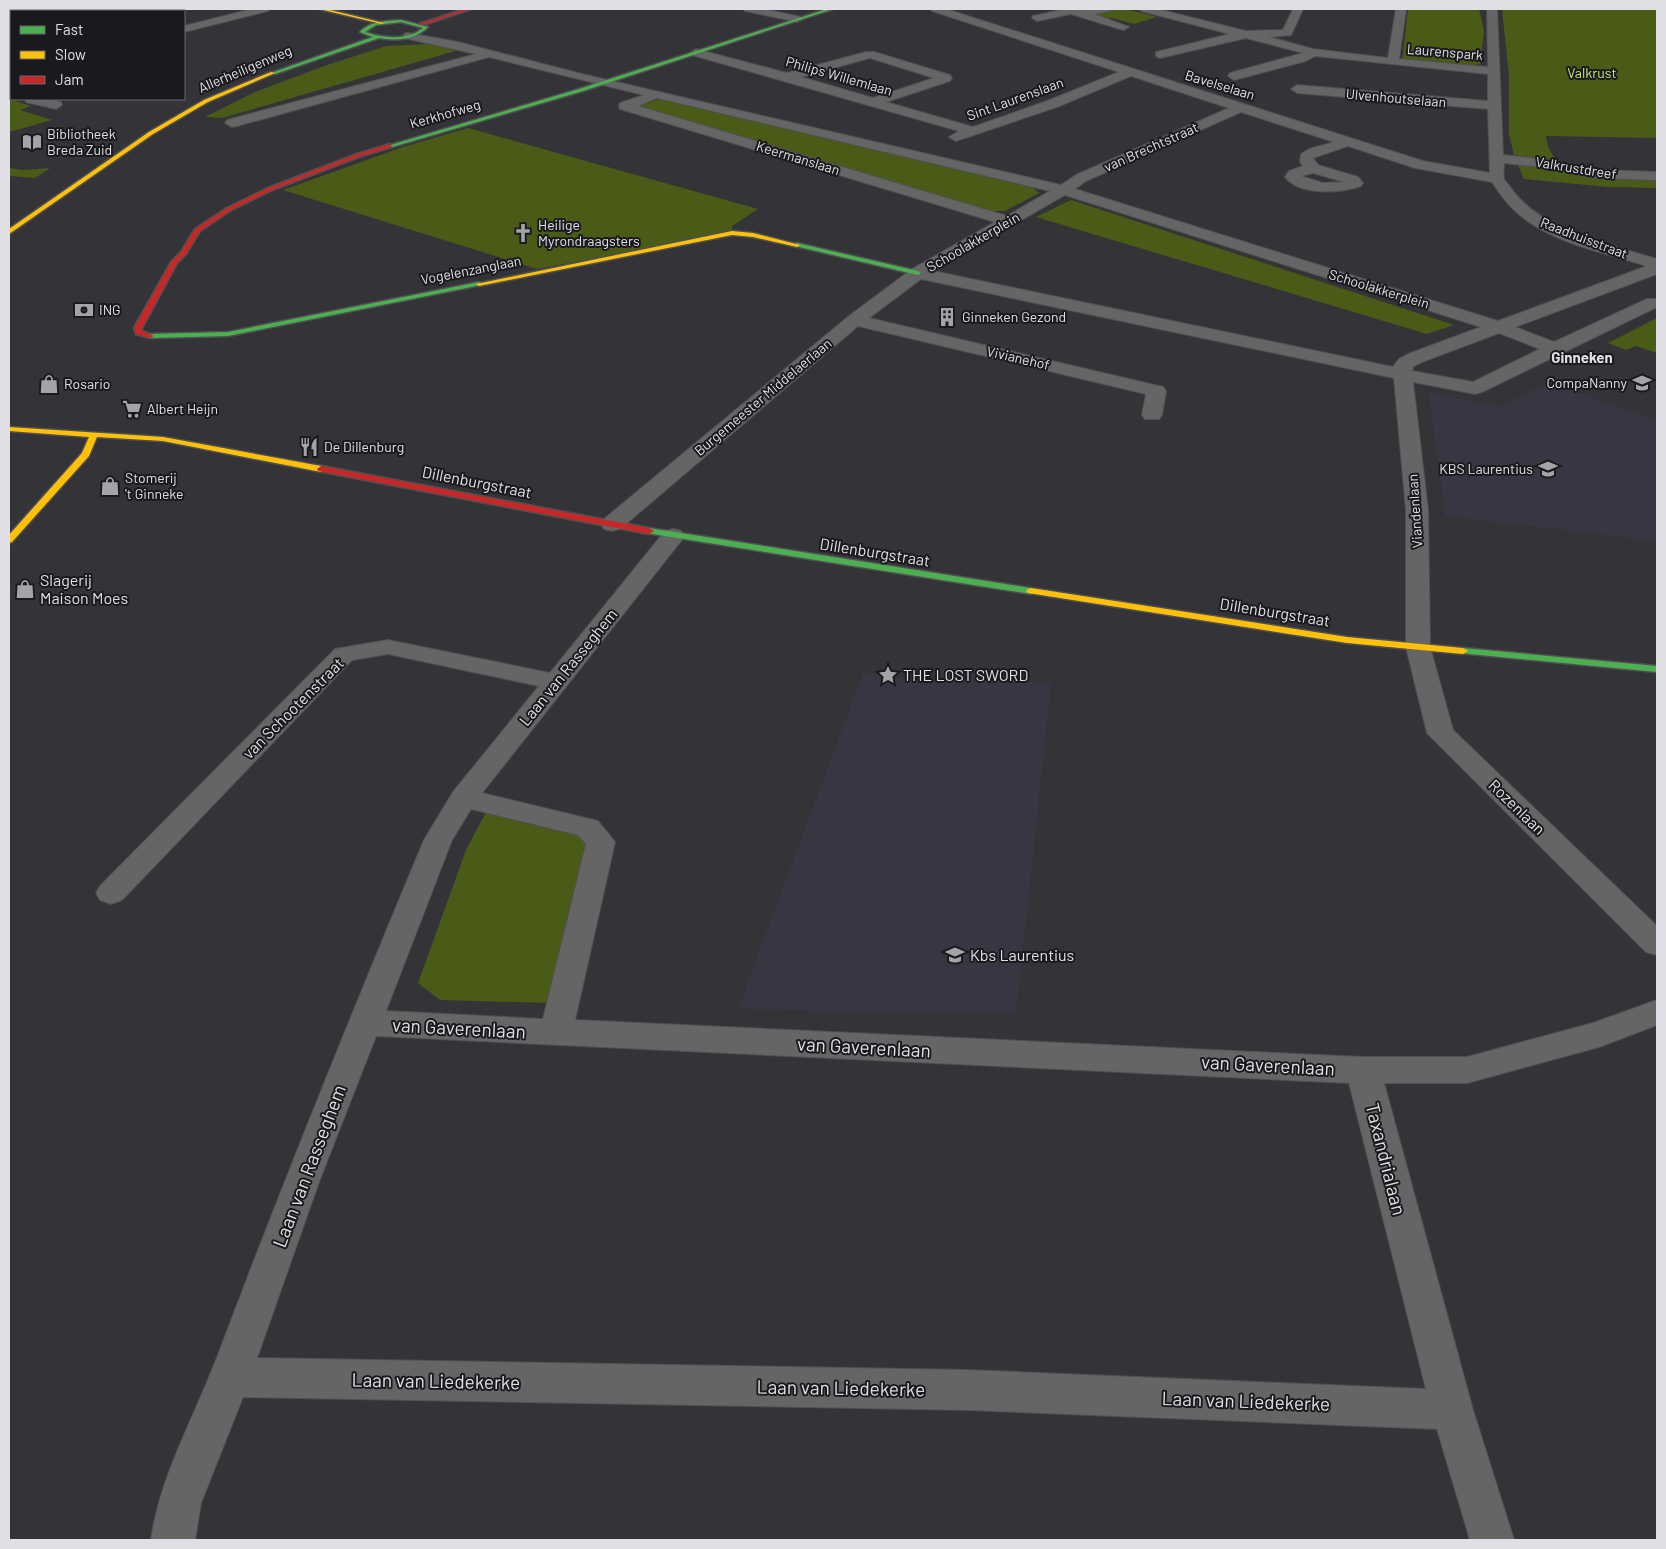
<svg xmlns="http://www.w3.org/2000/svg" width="1666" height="1549" viewBox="0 0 1666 1549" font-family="Barlow,sans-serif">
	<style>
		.built { fill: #393643 }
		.green { fill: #4a5b17 }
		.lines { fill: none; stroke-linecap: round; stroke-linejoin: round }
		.street-casing { stroke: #504f53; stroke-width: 2 }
		.fast-casing { stroke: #504f53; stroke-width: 3 }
		.slow-casing { stroke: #504f53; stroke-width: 3 }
		.jam-casing { stroke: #504f53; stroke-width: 3 }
		.street { fill: #666565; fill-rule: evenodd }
		.fast { fill: #4caf50; fill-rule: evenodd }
		.slow { fill: #ffc107; fill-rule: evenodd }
		.jam { fill: #c62828; fill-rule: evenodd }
		.labels { text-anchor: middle; stroke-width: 4; stroke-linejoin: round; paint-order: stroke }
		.far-street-label { font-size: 14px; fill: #e0dfe5; stroke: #1a191d }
		.far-park-label { font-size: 14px; fill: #c8e876; stroke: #1a191d }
		.far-poi-label { font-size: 14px; fill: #e0dfe5; stroke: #1a191d; text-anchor: start }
		.far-neighbourhood-label { font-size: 15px; font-weight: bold; fill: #e0dfe5; stroke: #1a191d }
		.street-label { font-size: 16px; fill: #e0dfe5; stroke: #1a191d }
		.poi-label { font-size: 16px; fill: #e0dfe5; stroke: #1a191d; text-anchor: start }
		.near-street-label { font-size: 19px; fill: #e0dfe5; stroke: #1a191d }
	</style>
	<rect width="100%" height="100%" fill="#343338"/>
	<g class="built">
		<polygon points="1549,382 1657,421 1657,541 1445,516 1429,392 1499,407"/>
		<polygon points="937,669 1051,684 1016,1014 738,1009 863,673 934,682"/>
	</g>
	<g class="green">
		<polygon points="1113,9 1127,9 1157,17 1134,24 1112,18 1102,20 1095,18 1093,13"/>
		<polygon points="1408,9 1479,9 1484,31 1480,64 1472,66 1402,61"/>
		<polygon points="1502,9 1657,9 1657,138 1546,136 1548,147 1556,161 1514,155 1509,134 1509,76"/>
		<polygon points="428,44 459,50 222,118 205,117 253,93 327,65 386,46"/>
		<polygon points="9,99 31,106 20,110 52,120 9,132"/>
		<polygon points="660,99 1032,187 1039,193 1005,211 987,211 639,108 638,106"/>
		<polygon points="468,128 758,209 732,226 732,232 537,269 283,190 403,147"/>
		<polygon points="1517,163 1603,178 1657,179 1657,188 1608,187 1524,179"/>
		<polygon points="9,168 23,170 50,168 35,178 9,176"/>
		<polygon points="1071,200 1454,325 1427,334 1036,217"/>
		<polygon points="1657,318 1657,353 1636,346 1626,350 1608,343"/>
		<polygon points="486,812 582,834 592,843 552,1003 440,1000 418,983 466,850"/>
	</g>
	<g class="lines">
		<g class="street-casing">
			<g id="street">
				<polygon points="80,9 100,9 99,11 79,11"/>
				<polygon points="252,9 269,9 268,11 184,32 184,26"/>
				<polygon points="744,9 763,9 801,17 803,19 797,22 745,11"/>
				<path d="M931,9h15l477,152 67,12 -2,-64 -191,-16 -6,-4 6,-4 191,16v-27l-173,-18 -9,5 -72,19 -6,-4 2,-3 73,-20 -57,-15 -86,20 -4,-2v-4l74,-18 -89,-23 -1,-2h17l89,22 37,-1 10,-21h10l-12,26 -22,2 44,12 75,9 8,-49h10l-7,50 89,8 -1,-58h10l6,146 47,5 45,10 62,2v8l-62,-2 -45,-10 -46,-5c0,5 -1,11 0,16 2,4 7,8 9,12 33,42 96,53 144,68v15l-142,53 39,15 93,-43h10v8l-175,85 -7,2 -62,-12 15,128 2,137 23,83 204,196v29l-11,-3 -219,-219 -21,-86v-137l-12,-132 -473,-99 -52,39 294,69 3,4 -4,24 -3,4h-14l-3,-4 4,-21 -288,-68 -238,203 -8,2 -8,-2 -3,-5 3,-5 245,-203 63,-47 83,-47 -375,-113 -1,-3 1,-3 24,-8 -155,-38 -252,69 -5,1 -7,-4 2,-3 249,-66 -72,-16v-4l4,-1 50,9 124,32 479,111 15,-10 153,-67 -98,-32 -74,31 -101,34 -7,-4 10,-6 -267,-76 -2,-2 6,-4 91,24 79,-21h8l76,23 2,3 -2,3 -64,21 87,25 74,-26 72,-29 -187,-61zM870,58l64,20 -61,20 -72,-21zM657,98l393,93 -43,25 -369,-110zM1241,112l93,30 -25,7 -8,5 -1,8 3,4 -14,5 -4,6c14,19 57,16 76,9l2,-3 -5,-6 -40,-12 -5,-7 35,-12 67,22 77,14c6,9 12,18 19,25 34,35 91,45 136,59l-149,55 -423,-132 11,-8zM1313,173l31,9 -21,1 -22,-7zM1065,195l416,132 -73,27 -9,5 -6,8 -460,-96zM1499,333l41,16 -67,33 -61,-11 1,-4 9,-5z"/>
				<polygon points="1066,9 1111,9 1110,11 1094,14 1129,27 1123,30 1071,14 1037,21 1032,18 1033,16"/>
				<rect x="9" y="25" width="2" height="6"/>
				<polygon points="11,68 11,76 9,77 9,69"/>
				<rect x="9" y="89" width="2" height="8"/>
				<polygon points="25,99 46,99 61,102 62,105 56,109 26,102"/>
				<path d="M673,529l8,2 3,5 -3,5 -199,252 116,28 17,21 -40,178 788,37h104l126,-34 64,-23v25l-58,22 -132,36h-83l89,327 41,130h-44l-33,-111 -470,-19 -724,-13 -42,106 -6,37h-44c9,-65 45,-126 68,-188 65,-172 134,-342 205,-512l29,-48 86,-106 -151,-32 -36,6 -230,240 -11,4 -11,-4 -4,-7 4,-7 235,-237 53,-9 162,33 115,-142zM471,809l107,26 8,9 -43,175 -157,-8 66,-171zM376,1036l973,47 77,306 -459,-19 -710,-12 62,-176z"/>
			</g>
		</g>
		<g class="fast-casing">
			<g id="fast">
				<polygon points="827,9 833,9 583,91 392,147 387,146 579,89"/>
				<path d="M401,20l27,7c-13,13 -32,14 -49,11l-104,36 -4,-1 102,-36 -13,-5c10,-11 26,-11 41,-12zM401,22l22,6c-15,13 -41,10 -58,4l11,-7z"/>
				<polygon points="797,243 918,271 921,273 918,275 795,246 795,244"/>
				<polygon points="479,282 481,283 481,285 228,336 150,338 146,336 150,334 228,332"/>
				<polygon points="649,528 1031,588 1036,591 1031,594 646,533 644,531"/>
				<polygon points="1463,648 1657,666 1657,672 1459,653 1458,651 1459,649"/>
			</g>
		</g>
		<g class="slow-casing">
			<g id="slow">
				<polygon points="319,9 326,9 384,23 382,24"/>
				<polygon points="271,72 275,73 208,102 153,134 9,234 9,229 149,132 204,100"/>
				<polygon points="732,231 753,233 800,245 797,247 753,237 732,235 479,286 476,284"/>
				<polygon points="9,427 163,437 321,466 325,469 321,472 163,441 97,437 89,456 12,542 9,543 9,535 82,453 89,437 9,431"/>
				<polygon points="1031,588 1347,637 1463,648 1468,651 1463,654 1347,643 1028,593 1026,591 1028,589"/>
			</g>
		</g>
		<g class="jam-casing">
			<g id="jam">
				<polygon points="465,9 471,9 423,25 419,24"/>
				<polygon points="390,144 392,147 361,156 272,190 231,210 200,231 186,254 177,263 142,328 142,331 154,336 150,338 136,334 134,328 171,262 181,252 195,229 227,208 268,188 357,154"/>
				<polygon points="321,466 649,528 654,531 649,534 318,471 317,469"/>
			</g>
		</g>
		<use href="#street" class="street"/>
		<use href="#fast" class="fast"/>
		<use href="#slow" class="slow"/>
		<use href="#jam" class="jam"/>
	</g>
	<defs>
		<g id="library-bare" transform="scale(1.5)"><path d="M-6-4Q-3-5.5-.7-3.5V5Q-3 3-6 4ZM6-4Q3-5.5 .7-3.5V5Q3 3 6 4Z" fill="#a4a3a8" stroke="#1a191d" stroke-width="2.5" paint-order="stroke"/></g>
		<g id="church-bare" transform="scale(1.5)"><path d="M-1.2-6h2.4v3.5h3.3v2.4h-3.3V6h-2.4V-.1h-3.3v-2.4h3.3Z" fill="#a4a3a8" stroke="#1a191d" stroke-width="2.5" paint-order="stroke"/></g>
		<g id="bank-bare" transform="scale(1.5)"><path d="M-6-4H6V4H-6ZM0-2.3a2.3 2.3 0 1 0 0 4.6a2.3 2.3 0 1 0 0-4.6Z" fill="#a4a3a8" stroke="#1a191d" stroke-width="2.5" paint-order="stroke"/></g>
		<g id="building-bare" transform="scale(1.5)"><path d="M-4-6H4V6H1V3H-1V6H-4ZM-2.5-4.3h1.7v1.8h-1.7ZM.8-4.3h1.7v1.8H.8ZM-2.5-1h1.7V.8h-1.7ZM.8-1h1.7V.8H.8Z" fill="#a4a3a8" stroke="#1a191d" stroke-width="2.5" paint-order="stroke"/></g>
		<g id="school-bare" transform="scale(1.5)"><path d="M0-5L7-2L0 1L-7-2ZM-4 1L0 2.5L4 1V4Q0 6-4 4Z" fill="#a4a3a8" stroke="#1a191d" stroke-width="2.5" paint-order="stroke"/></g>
		<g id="shop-bare" transform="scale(1.5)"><path d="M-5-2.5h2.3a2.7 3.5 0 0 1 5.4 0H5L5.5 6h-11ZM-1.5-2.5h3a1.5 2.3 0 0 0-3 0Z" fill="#a4a3a8" stroke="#1a191d" stroke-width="2.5" paint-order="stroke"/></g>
		<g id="supermarket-bare" transform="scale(1.5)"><path d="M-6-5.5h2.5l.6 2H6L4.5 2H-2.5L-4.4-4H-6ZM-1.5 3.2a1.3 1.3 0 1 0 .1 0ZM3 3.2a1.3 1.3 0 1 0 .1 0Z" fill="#a4a3a8" stroke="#1a191d" stroke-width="2.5" paint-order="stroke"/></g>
		<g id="restaurant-bare" transform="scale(1.5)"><path d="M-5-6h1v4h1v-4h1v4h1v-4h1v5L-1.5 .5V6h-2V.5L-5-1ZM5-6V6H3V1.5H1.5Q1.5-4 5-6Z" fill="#a4a3a8" stroke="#1a191d" stroke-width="2.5" paint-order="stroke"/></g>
		<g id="sight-bare" transform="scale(1.5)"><path d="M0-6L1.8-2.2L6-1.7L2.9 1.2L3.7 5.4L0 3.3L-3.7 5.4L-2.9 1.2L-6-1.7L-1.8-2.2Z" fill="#a4a3a8" stroke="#1a191d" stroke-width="2.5" paint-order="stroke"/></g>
	</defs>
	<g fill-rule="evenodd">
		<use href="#library-bare" x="32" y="142"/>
		<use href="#church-bare" x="523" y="233"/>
		<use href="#bank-bare" x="84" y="310"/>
		<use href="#building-bare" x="947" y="317"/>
		<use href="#school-bare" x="1642" y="383"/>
		<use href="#shop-bare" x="49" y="384"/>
		<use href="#supermarket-bare" x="132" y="409"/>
		<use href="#restaurant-bare" x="309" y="447"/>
		<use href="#school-bare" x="1548" y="469"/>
		<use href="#shop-bare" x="110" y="486"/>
		<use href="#shop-bare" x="25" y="589"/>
		<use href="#sight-bare" x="888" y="675"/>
		<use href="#school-bare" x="955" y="955"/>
	</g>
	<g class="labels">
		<g class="far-street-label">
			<text transform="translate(1445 52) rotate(5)" y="5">Laurenspark</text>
			<text transform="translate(245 69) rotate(-23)" y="5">Allerheiligenweg</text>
			<text transform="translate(839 76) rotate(16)" y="5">Philips Willemlaan</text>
			<text transform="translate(1220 85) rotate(17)" y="5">Bavelselaan</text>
			<text transform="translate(1396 98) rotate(5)" y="5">Ulvenhoutselaan</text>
			<text transform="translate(1015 99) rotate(-20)" y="5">Sint Laurenslaan</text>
			<text transform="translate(445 114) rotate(-16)" y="5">Kerkhofweg</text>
			<text transform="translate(1151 147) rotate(-24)" y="5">van Brechtstraat</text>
			<text transform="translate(798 158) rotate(17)" y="5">Keermanslaan</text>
			<text transform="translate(1576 168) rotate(9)" y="5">Valkrustdreef</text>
			<text transform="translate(1584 238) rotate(21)" y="5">Raadhuisstraat</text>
			<text transform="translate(973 242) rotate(-30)" y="5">Schoolakkerplein</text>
			<text transform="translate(471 270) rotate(-11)" y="5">Vogelenzanglaan</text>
			<text transform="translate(1379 289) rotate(17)" y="5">Schoolakkerplein</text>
			<text transform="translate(1018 358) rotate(13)" y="5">Vivianehof</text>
			<text transform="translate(763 397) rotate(-40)" y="5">Burgemeester Middelaerlaan</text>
			<text transform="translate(1415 511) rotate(-94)" y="5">Viandenlaan</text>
		</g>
		<g class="far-park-label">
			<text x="1592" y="78">Valkrust</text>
		</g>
		<g class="far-poi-label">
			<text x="47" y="139">Bibliotheek<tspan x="47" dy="16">Breda Zuid</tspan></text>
			<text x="538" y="230">Heilige<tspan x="538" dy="16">Myrondraagsters</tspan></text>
			<text x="99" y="315">ING</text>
			<text x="962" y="322">Ginneken Gezond</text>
			<text x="1627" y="388" text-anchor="end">CompaNanny</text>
			<text x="64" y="389">Rosario</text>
			<text x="147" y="414">Albert Heijn</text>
			<text x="324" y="452">De Dillenburg</text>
			<text x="1533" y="474" text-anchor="end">KBS Laurentius</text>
			<text x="125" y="483">Stomerij<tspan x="125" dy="16">'t Ginneke</tspan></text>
		</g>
		<g class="far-neighbourhood-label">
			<text x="1582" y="363">Ginneken</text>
		</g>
		<g class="street-label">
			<text transform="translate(477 482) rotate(11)" y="6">Dillenburgstraat</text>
			<text transform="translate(875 552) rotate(9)" y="6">Dillenburgstraat</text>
			<text transform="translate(1275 612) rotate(9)" y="6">Dillenburgstraat</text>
			<text transform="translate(568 667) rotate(-51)" y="6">Laan van Rasseghem</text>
			<text transform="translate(293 708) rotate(-45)" y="6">van Schootenstraat</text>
			<text transform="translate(1517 807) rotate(44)" y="6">Rozenlaan</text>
		</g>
		<g class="poi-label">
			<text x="40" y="586">Slagerij<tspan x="40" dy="18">Maison Moes</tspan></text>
			<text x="903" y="681">THE LOST SWORD</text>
			<text x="970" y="961">Kbs Laurentius</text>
		</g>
		<g class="near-street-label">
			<text transform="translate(459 1028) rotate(3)" y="7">van Gaverenlaan</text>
			<text transform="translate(864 1047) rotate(3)" y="7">van Gaverenlaan</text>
			<text transform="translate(1268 1065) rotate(3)" y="7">van Gaverenlaan</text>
			<text transform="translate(1386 1159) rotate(76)" y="7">Taxandrialaan</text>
			<text transform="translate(309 1166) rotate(-69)" y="7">Laan van Rasseghem</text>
			<text transform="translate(436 1381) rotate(1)" y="7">Laan van Liedekerke</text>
			<text transform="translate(841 1388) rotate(1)" y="7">Laan van Liedekerke</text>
			<text transform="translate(1246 1401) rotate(2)" y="7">Laan van Liedekerke</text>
		</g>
	</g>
	<rect width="1666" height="1549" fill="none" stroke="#e0dfe5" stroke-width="20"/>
	<rect x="10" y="10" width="175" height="90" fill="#1a191d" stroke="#69686d"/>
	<rect x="20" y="26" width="25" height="8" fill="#4caf50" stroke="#69686d"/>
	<text x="55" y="35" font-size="15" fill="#e0dfe5">Fast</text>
	<rect x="20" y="51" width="25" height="8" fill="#ffc107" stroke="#69686d"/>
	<text x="55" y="60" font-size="15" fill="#e0dfe5">Slow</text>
	<rect x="20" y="76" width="25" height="8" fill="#c62828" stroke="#69686d"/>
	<text x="55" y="85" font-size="15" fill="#e0dfe5">Jam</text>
</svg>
